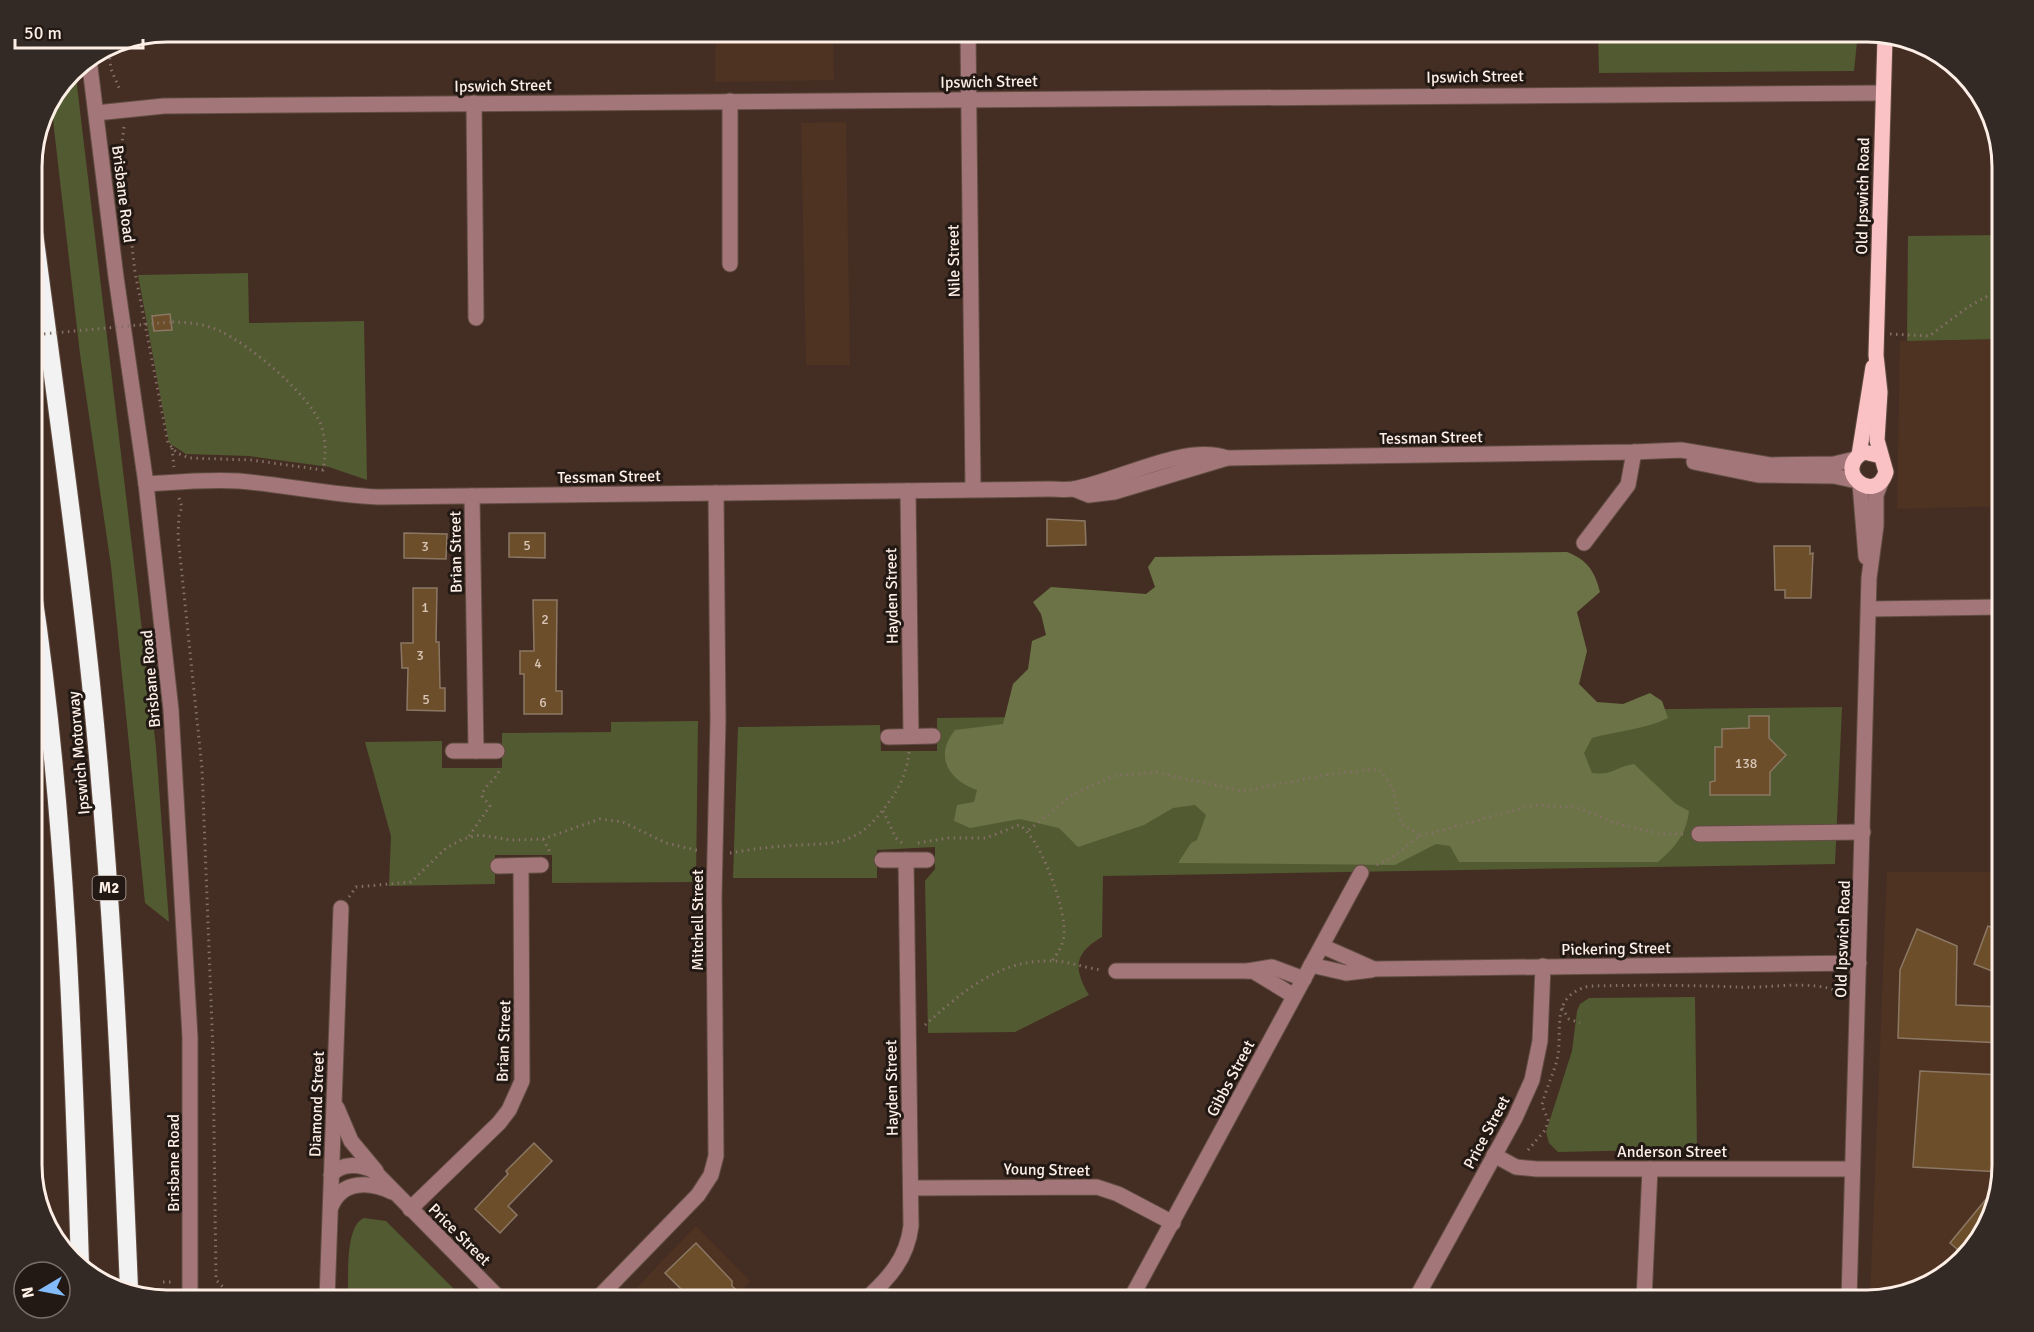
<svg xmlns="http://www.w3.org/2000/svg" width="2034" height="1332" viewBox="0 0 2034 1332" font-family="Signika,sans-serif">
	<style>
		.built { fill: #4e3222 }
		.green { fill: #525a31 }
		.forest { fill: #6b7347 }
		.building { fill: #6c4e2a; stroke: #8b7864; stroke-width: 1.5 }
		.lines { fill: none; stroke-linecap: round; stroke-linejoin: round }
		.minor-casing { stroke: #624d42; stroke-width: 17 }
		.major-casing { stroke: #624d42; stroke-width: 17 }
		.highway-casing { stroke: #624d42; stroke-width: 20 }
		.path { stroke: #847066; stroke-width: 3; stroke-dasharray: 1.5 4.5; stroke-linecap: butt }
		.minor { stroke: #a37679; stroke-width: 15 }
		.major { stroke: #fac2c5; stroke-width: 15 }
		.highway { stroke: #f2f2f2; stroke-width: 18 }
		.highway-bridge-casing { stroke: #624d42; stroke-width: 20; stroke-linecap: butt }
		.path-bridge { stroke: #847066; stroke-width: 3; stroke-dasharray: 1.5 4.5; stroke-linecap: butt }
		.highway-bridge { stroke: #f2f2f2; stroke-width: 18 }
		.labels { text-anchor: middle; stroke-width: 6; stroke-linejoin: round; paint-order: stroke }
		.number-label { font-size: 14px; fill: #d9c6b7 }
		.shield { fill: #231914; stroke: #bcaea7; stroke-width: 1.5 }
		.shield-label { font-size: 15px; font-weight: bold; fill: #fdeee6 }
		.street-label { font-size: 16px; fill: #fdeee6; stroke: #231914 }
		.rim { fill: none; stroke: #fdeee6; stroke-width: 3 }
	</style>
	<rect width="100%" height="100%" fill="#442e23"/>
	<g class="built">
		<polygon points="716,32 833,32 834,80 715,82"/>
		<polygon points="846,122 850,365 806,365 801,123"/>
		<polygon points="2002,339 2002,506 1897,509 1900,341"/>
		<polygon points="1887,872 2002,872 2002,1166 1980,1240 1935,1283 1870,1300"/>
		<polygon points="696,1226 750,1281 742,1291 751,1300 625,1300"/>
	</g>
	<g class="green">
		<polygon points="1598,32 1858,32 1854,71 1599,73"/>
		<polygon points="75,69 156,747 169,922 145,903 111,566 80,354 54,129 52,100"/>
		<polygon points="2002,235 2002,339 1907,341 1908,236"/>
		<polygon points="248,273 249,323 364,321 367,480 329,467 249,456 186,454 169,443 138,275"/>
		<path d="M1842,707l-7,157 -732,12 -1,61c-28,16 -29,31 -13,58l-74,37 -87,1 -3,-152 10,-12v-22l-58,3v28h-144l5,-151 142,-2 1,26h56v-33z"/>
		<polygon points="698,721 696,882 552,883 552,855 495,855 495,884 389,886 391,836 365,742 442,741 442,768 502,768 502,733 611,732 611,722"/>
		<polygon points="1695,997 1697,1149 1558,1152 1549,1143 1546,1132 1572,1051 1577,1011 1580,1004 1589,998"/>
		<path d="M364,1218l22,3 79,79h-117c1,-20 -4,-74 16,-82z"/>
	</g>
	<path class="forest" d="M1567,552c21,8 28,20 33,40l-23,20 10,39 -8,33 18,18 26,2 27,-11 12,8 6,17c-21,11 -51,13 -76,20l-8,15 8,20c20,3 23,-6 42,-9l42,40 13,7c-3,24 -13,35 -31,51h-199l-9,-16 -14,-2 -41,21 -217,-2 13,-20 6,-3 9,-25 -11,-10 -22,3 -29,17 -66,22 -19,-19 -39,-9 -50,9 -16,-7 3,-16 17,-3 3,-12c-29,-10 -43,-34 -22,-60l48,-6 10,-40 15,-15 4,-28 14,-6 -5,-21 -8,-12 18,-15 95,7 9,-7 -7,-20 7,-10z"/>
	<g class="building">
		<polygon points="170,314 172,330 154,331 152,316"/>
		<polygon points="1047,519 1085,521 1086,545 1047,546"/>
		<polygon points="404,533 447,534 446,559 404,558"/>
		<polygon points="509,533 545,533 545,558 509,557"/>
		<polygon points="1774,546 1810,546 1810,554 1813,553 1811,598 1785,598 1785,590 1775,590"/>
		<polygon points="413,588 437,588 436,642 439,642 440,688 445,688 445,711 407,710 408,668 402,668 401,643 413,643"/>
		<polygon points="533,600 557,600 556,691 562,691 562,714 524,714 524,674 520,674 520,651 534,651"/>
		<polygon points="1749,716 1769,716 1769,738 1786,755 1770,772 1770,795 1710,795 1710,782 1715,781 1715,747 1722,747 1722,729 1749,728"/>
		<polygon points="1988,926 2002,931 2002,975 1974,964"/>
		<polygon points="1917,929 1957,946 1956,1005 2002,1007 2002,1043 1898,1038 1900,970"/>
		<polygon points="1920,1071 2002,1075 2001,1172 1913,1167"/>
		<polygon points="534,1143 552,1161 508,1206 517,1215 500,1233 475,1209 508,1174 506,1171"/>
		<polygon points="1996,1187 1980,1240 1964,1255 1950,1243"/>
		<polygon points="696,1243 732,1281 732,1286 747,1300 692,1300 665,1273"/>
	</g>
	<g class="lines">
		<g class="minor-casing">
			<g id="minor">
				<polyline points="968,32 973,489"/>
				<polyline points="89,59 116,277 146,484 171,710 190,1037 190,1300"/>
				<polyline points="730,101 730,264"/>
				<polyline points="474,103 476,318"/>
				<polyline points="96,113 164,106 1883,93"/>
				<polyline points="1694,462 1758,475 1834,476 1857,481"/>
				<path d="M146,484c31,-2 62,-5 93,-3 47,4 92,14 139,16l672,-8c7,0 16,1 23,0 46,-8 111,-46 154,-31l407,-6 47,-2 89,15 64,-1 21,-5"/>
				<polyline points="1860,484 1866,557"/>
				<polyline points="1074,489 1089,495 1114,492 1227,458"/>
				<polyline points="908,491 911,736"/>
				<polyline points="472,496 476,751"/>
				<polyline points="1584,543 1628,485 1634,452"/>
				<polyline points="1869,609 2002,607"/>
				<polyline points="888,737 933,736"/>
				<polyline points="453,751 497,751"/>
				<polyline points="1699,834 1863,832"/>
				<polyline points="882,860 927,860"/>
				<polyline points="498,866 541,865"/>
				<polyline points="1322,946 1374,969 1859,963"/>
				<polyline points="1311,965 1346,973 1371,970"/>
				<polyline points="1116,971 1253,971 1294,996"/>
				<polyline points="1248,971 1272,967 1304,979"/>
				<polyline points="337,1108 351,1141 376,1171"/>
				<polyline points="1494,1155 1516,1167 1537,1169 1852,1169"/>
				<path d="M331,1175c11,-13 30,-11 43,-4l127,129"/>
				<polyline points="912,1188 1097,1187 1118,1194 1173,1223"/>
				<path d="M331,1207c10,-27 39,-26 61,-15"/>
				<polyline points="410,1209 499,1123 509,1110 522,1081 521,866"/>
				<polyline points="327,1300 341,908"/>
				<polyline points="596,1300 698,1195 711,1175 716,1156 714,897 718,720 716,493"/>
				<path d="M865,1300c24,-22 42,-41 46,-74l-5,-366"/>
				<polyline points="1130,1300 1361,873"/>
				<polyline points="1415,1300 1515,1118 1532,1080 1540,1041 1543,966"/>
				<polyline points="1644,1300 1650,1169"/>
				<polyline points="1849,1300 1869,578 1876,526 1876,495 1881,482"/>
			</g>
		</g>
		<g class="major-casing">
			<g id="major">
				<polyline points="1859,455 1873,367"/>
				<path d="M1881,456l-17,-4c-33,18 11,55 22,20l-9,-32 3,-48 -4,-37 9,-318"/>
			</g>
		</g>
		<g class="highway-casing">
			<g id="highway">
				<path d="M32,217c20,156 43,311 59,467 20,194 29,387 37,581"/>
				<path d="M32,587c34,225 41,451 48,678"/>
			</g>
		</g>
		<g class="path">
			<polyline points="108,46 111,69 120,90"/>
			<path d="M124,127l-3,24 14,121 33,171 9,10 12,5 62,2 72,10c3,-16 3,-30 -2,-45 -13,-32 -70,-79 -101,-94 -15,-7 -32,-9 -49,-9"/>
			<polyline points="1890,334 1929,336 1968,307 2002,288"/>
			<polyline points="172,448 174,467"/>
			<polyline points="179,498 182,507 179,516 178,536 202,768 213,1052 216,1280 224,1288 221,1300"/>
			<polyline points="883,811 896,838 902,843"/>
			<polyline points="1029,830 1073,794 1114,776 1155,772 1242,791 1331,774 1379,769 1393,789 1401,823 1420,836 1394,856 1375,866"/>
			<path d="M469,836l21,-30 -8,-10c2,-12 17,-17 18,-29"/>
			<polyline points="1420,836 1535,805 1578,808 1621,825 1662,834 1685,834"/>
			<polyline points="543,839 550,852"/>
			<path d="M918,843l30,-5h38l33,-13c21,11 48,86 45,110 -1,10 -6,18 -12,26"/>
			<path d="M730,853c18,-3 37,-6 55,-7 47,-4 69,4 101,-40 13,-17 21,-33 23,-54"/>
			<polyline points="349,897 356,887 411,882 446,848 463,839 479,835 512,840 543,839 600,819 623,822 666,843 700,851"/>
			<polyline points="1562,1008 1569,1019 1580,1023"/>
			<path d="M925,1025c36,-32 74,-66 126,-64 17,0 34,7 51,9"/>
			<path d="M1528,1150l18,-21 2,-9 -6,-15c4,-16 11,-30 15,-45 7,-31 -9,-63 32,-74 50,-1 99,-1 148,1 28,2 78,-8 101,5"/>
			<polyline points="163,1282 175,1282"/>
		</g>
		<use href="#minor" class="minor"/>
		<use href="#major" class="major"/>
		<use href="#highway" class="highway"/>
		<g class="highway-bridge-casing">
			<polyline id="highway-bridge" points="128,1265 129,1289"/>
		</g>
		<polyline class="path-bridge" points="32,335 171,322"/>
		<use href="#highway-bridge" class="highway-bridge"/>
	</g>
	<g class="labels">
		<g class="number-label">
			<text x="527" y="550">5</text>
			<text x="425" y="551">3</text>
			<text x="425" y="612">1</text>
			<text x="545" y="624">2</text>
			<text x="420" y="660">3</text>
			<text x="538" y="668">4</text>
			<text x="426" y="704">5</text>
			<text x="543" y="707">6</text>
			<text x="1746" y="768">138</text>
		</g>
		<rect class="shield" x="92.5" y="876" width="33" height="24" rx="4.5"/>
		<g class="shield-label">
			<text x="109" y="893">M2</text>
		</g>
		<g class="street-label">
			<text transform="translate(1475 76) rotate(-1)" y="6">Ipswich Street</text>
			<text transform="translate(989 81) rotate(-1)" y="6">Ipswich Street</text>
			<text transform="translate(503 85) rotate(-1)" y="6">Ipswich Street</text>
			<text transform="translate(124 194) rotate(83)" y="6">Brisbane Road</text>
			<text transform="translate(1862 196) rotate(-89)" y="6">Old Ipswich Road</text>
			<text transform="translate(953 261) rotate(-91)" y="6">Nile Street</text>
			<text transform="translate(1431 437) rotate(-1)" y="6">Tessman Street</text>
			<text transform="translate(609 476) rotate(-1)" y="6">Tessman Street</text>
			<text transform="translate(455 552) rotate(-91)" y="6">Brian Street</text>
			<text transform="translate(891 596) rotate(-91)" y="6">Hayden Street</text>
			<text transform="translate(150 679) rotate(-95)" y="6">Brisbane Road</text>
			<text transform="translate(78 753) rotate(-95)" y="6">Ipswich Motorway</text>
			<text transform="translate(697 920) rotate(-90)" y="6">Mitchell Street</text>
			<text transform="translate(1842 939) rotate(-88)" y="6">Old Ipswich Road</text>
			<text transform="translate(1616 948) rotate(-1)" y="6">Pickering Street</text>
			<text transform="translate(503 1041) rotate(-88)" y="6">Brian Street</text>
			<text transform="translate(1230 1078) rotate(-62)" y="6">Gibbs Street</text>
			<text transform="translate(891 1088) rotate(-91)" y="6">Hayden Street</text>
			<text transform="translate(316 1104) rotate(-88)" y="6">Diamond Street</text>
			<text transform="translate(1486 1132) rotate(-62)" y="6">Price Street</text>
			<text x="1672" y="1157">Anderson Street</text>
			<text transform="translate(173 1163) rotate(-90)" y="6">Brisbane Road</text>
			<text transform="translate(1047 1169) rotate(1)" y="6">Young Street</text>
			<text transform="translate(460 1234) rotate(45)" y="6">Price Street</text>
		</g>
	</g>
	<path d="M0 0H2034V1332H0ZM167 42H1867A125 125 0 0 1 1992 167V1165A125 125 0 0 1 1867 1290H167A125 125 0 0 1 42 1165V167A125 125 0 0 1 167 42Z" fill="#342a25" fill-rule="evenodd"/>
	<path class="rim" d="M167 42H1867A125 125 0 0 1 1992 167V1165A125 125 0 0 1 1867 1290H167A125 125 0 0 1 42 1165V167A125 125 0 0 1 167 42Z"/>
	<g transform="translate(42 1290) rotate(260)"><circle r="28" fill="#231914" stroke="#7a6e68" stroke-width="1.5"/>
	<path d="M0-4.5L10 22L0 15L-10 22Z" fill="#84bbfb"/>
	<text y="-9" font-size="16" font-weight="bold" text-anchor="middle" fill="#fdeee6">N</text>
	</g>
	<path d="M15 39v9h128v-9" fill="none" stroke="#fdeee6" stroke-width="3"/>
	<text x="24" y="39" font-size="18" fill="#fdeee6" stroke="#231914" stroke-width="4.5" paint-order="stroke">50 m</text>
</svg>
